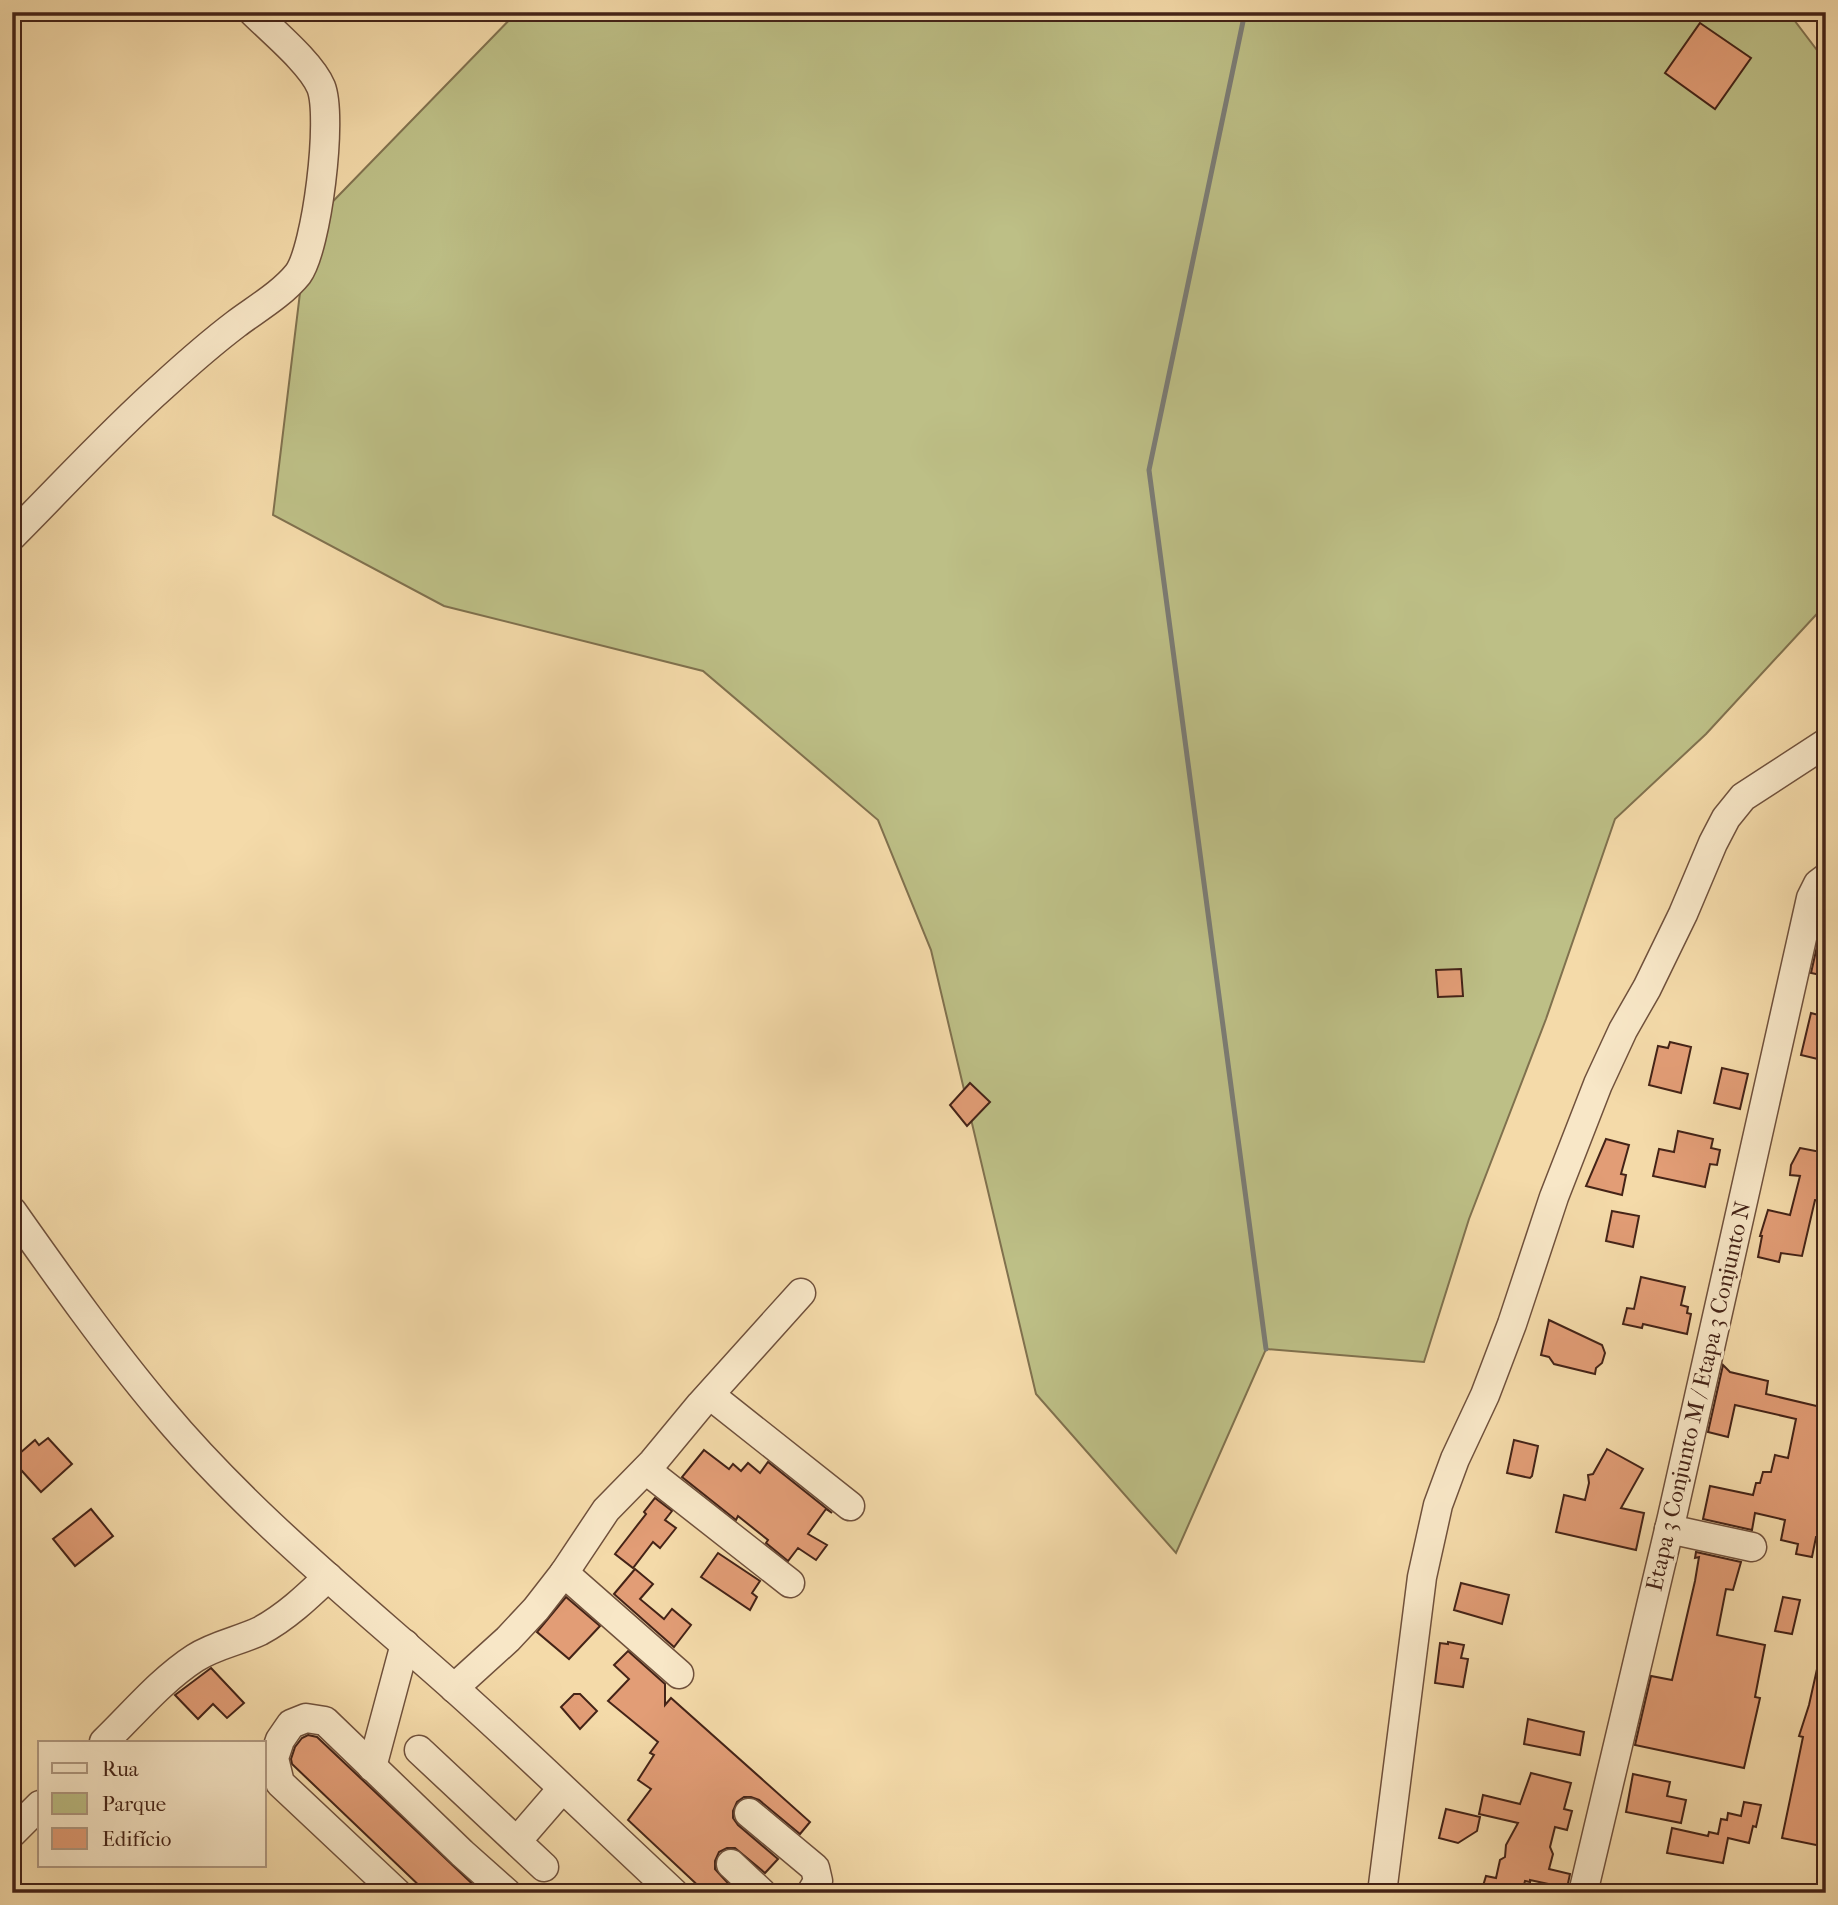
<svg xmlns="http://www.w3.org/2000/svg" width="1838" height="1905" viewBox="0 0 1838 1905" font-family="'IM FELL French Canon',serif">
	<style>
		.green { fill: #bdbf86; stroke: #80714e; stroke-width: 2 }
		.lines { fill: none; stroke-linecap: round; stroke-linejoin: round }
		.stream { stroke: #7b7c75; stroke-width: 5 }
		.building { fill: #e29d76; stroke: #442317; stroke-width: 2 }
		.minor-casing { stroke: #70513c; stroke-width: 31 }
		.minor { stroke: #f8e7c7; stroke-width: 28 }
		.labels { text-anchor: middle; stroke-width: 6; stroke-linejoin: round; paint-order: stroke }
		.street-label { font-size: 23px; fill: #442317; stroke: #f8e7c7 }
	</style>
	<rect width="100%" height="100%" fill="#f4daa9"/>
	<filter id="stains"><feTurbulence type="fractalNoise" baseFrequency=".00286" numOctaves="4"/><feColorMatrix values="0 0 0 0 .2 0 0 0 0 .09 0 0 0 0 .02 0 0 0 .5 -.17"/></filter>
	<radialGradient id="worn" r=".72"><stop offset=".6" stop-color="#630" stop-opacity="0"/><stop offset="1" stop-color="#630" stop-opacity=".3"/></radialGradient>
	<polygon class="green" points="517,12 1788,12 1826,62 1826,604 1706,734 1615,819 1546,1019 1469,1219 1424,1362 1266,1349 1176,1553 1036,1394 931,950 878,820 703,671 444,606 273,515 308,227"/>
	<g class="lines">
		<polyline class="stream" points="1245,12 1149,470 1266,1349"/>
	</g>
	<g class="building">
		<polygon points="1700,23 1751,58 1715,109 1665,73"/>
		<polygon points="1822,924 1826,925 1826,976 1811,973"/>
		<polygon points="1461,969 1463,996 1438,997 1436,970"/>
		<polygon points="1811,1013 1826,1017 1826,1061 1801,1055"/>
		<polygon points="1670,1042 1691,1047 1681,1093 1649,1085 1658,1046 1668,1048"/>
		<polygon points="1722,1068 1748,1074 1740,1109 1714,1103"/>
		<polygon points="970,1083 990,1102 967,1126 950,1105"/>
		<polygon points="1678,1131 1713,1139 1711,1148 1720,1150 1717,1165 1710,1164 1705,1187 1653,1176 1659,1149 1674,1152"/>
		<polygon points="1606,1139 1629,1145 1621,1174 1626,1175 1622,1195 1586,1186"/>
		<polygon points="1800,1148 1826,1153 1824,1201 1815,1200 1802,1256 1781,1253 1779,1262 1758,1257 1762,1236 1760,1236 1768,1210 1790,1215 1800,1176 1790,1175 1791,1165"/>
		<polygon points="1612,1211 1639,1216 1633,1247 1606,1241"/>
		<polygon points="1641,1277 1685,1287 1681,1305 1688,1307 1687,1313 1691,1314 1687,1334 1643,1324 1642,1328 1623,1324 1627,1308 1634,1309"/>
		<polygon points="1549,1320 1602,1345 1605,1353 1602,1363 1596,1368 1595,1374 1554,1364 1549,1357 1541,1355"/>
		<polygon points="1723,1365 1730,1372 1768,1381 1766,1394 1825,1408 1821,1425 1826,1425 1826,1507 1819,1537 1816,1537 1812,1557 1796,1554 1798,1544 1781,1540 1785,1520 1755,1513 1752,1530 1703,1519 1710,1486 1753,1495 1756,1483 1760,1483 1763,1472 1771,1472 1775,1455 1788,1458 1796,1419 1735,1405 1728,1437 1708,1432"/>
		<polygon points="48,1438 72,1464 41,1492 12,1460 35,1440 39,1445"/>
		<polygon points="1514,1440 1538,1446 1532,1476 1530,1478 1507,1473"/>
		<polygon points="1607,1449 1643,1469 1621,1508 1644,1513 1636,1550 1556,1532 1564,1495 1585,1500 1589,1483 1588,1475 1593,1474"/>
		<polygon points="704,1450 729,1469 733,1464 741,1471 748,1463 760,1473 768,1462 832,1513 826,1509 808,1534 827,1545 816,1560 798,1548 788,1561 766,1543 768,1540 738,1516 736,1520 682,1477"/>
		<polygon points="655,1498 672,1511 665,1520 676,1528 660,1548 653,1542 633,1568 615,1554 646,1514 644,1512"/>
		<polygon points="91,1509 113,1536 75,1566 53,1539"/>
		<polygon points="1696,1552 1741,1562 1733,1590 1726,1589 1717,1635 1765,1645 1755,1697 1760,1698 1744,1768 1635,1745 1651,1676 1672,1680 1695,1581 1699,1557 1695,1558"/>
		<polygon points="718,1553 760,1581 752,1593 757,1597 750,1610 701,1577"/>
		<polygon points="635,1569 653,1584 640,1599 664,1619 672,1609 691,1625 674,1647 614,1594"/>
		<polygon points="1461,1583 1509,1595 1502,1624 1454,1610"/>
		<polygon points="566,1597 600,1626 569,1659 537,1632"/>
		<polygon points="1783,1597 1800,1600 1792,1634 1775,1631"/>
		<polygon points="1448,1642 1464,1645 1461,1658 1468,1659 1463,1687 1435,1683 1440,1643 1448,1644"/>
		<polygon points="628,1651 665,1684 665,1705 671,1698 810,1822 800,1834 759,1800 751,1797 744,1797 737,1802 733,1811 733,1818 738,1825 778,1859 765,1873 735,1848 727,1848 719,1852 715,1861 715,1869 737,1893 706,1893 628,1820 651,1789 638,1780 654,1755 650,1753 658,1742 608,1701 629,1679 614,1665"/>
		<polygon points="1819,1660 1826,1661 1826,1847 1782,1838 1803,1737 1799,1736 1809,1705"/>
		<polygon points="211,1668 244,1703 227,1718 213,1704 198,1719 175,1695"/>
		<polygon points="574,1694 580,1694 597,1711 580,1729 561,1707"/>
		<polygon points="1528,1719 1584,1732 1580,1755 1524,1744"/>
		<polygon points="308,1735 317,1737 482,1893 427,1893 292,1764 291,1759 295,1747 302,1738"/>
		<polygon points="1531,1773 1571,1783 1564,1809 1572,1811 1567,1830 1555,1827 1550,1847 1553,1854 1549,1869 1570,1874 1567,1888 1530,1880 1530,1882 1525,1881 1524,1885 1533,1887 1532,1893 1486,1893 1483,1886 1486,1876 1496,1878 1500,1860 1505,1857 1506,1845 1518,1823 1479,1814 1483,1795 1520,1804"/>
		<polygon points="1633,1774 1670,1782 1667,1796 1686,1800 1681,1823 1626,1812"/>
		<polygon points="1744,1802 1761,1805 1756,1827 1753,1826 1749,1843 1728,1838 1723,1863 1667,1853 1672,1828 1708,1836 1709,1832 1718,1834 1721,1819 1727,1820 1728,1813 1741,1816"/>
		<polygon points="1446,1809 1480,1817 1477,1831 1458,1843 1439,1838"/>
	</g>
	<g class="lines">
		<g class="minor-casing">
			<g id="minor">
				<path d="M12,536c50,-50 98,-103 151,-150 23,-21 48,-43 73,-62 20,-15 46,-30 62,-50 19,-26 35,-157 23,-187 -10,-24 -49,-56 -68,-75"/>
				<path d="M12,1211c48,68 96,136 149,199 86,103 192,188 292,277 75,67 147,137 221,206"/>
				<polyline points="710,1395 850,1506"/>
				<polyline points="646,1470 790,1583"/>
				<polyline points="1669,1529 1752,1547"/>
				<polyline points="564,1573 679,1674"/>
				<polyline points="454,1688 508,1639 536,1609 564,1573 606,1510 653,1462 701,1404 801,1293"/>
				<path d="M104,1742c29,-28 57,-62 91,-84 20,-13 44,-17 65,-27 26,-14 47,-34 68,-54"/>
				<polyline points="419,1750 544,1867"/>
				<polyline points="372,1767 405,1644"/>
				<polyline points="749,1813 815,1868 818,1881 811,1893"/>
				<polyline points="12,1833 40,1805"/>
				<polyline points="517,1841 562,1789"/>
				<polyline points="731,1864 762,1893"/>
				<polyline points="397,1893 280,1783 274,1758 280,1740 291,1724 306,1718 325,1721 462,1853 507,1893"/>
				<polyline points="1382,1893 1422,1577 1438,1505 1455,1459 1485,1395 1512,1324 1554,1197 1598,1084 1623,1030 1647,988 1683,914 1713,843 1726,818 1743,797 1826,743"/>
				<polyline points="1583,1893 1672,1517 1811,898 1818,884 1826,878"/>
			</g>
		</g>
		<use href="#minor" class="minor"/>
	</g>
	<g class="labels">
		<g class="street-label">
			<text transform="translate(1698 1396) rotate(-77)" y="8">Etapa 3 Conjunto M / Etapa 3 Conjunto N</text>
		</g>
	</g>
	<rect width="1838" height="1905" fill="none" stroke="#f4daa9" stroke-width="42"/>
	<rect x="14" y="14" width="1810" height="1877" fill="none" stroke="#442317" stroke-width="3.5"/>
	<rect x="21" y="21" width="1796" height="1863" fill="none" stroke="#442317" stroke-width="2"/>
	<rect x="38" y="1741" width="228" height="126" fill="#f8e7c7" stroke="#b09981" stroke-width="2"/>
	<rect x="52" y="1763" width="35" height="10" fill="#f8e7c7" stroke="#b09981" stroke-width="2"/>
	<text x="102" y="1776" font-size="21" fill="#442317">Rua</text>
	<rect x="52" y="1793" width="35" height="21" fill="#bdbf86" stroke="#b09981" stroke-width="2"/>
	<text x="102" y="1811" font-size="21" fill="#442317">Parque</text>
	<rect x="52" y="1828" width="35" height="21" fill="#e29d76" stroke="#b09981" stroke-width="2"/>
	<text x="102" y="1846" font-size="21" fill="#442317">Edifício</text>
	<rect width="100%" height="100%" filter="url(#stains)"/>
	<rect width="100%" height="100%" fill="url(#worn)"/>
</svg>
